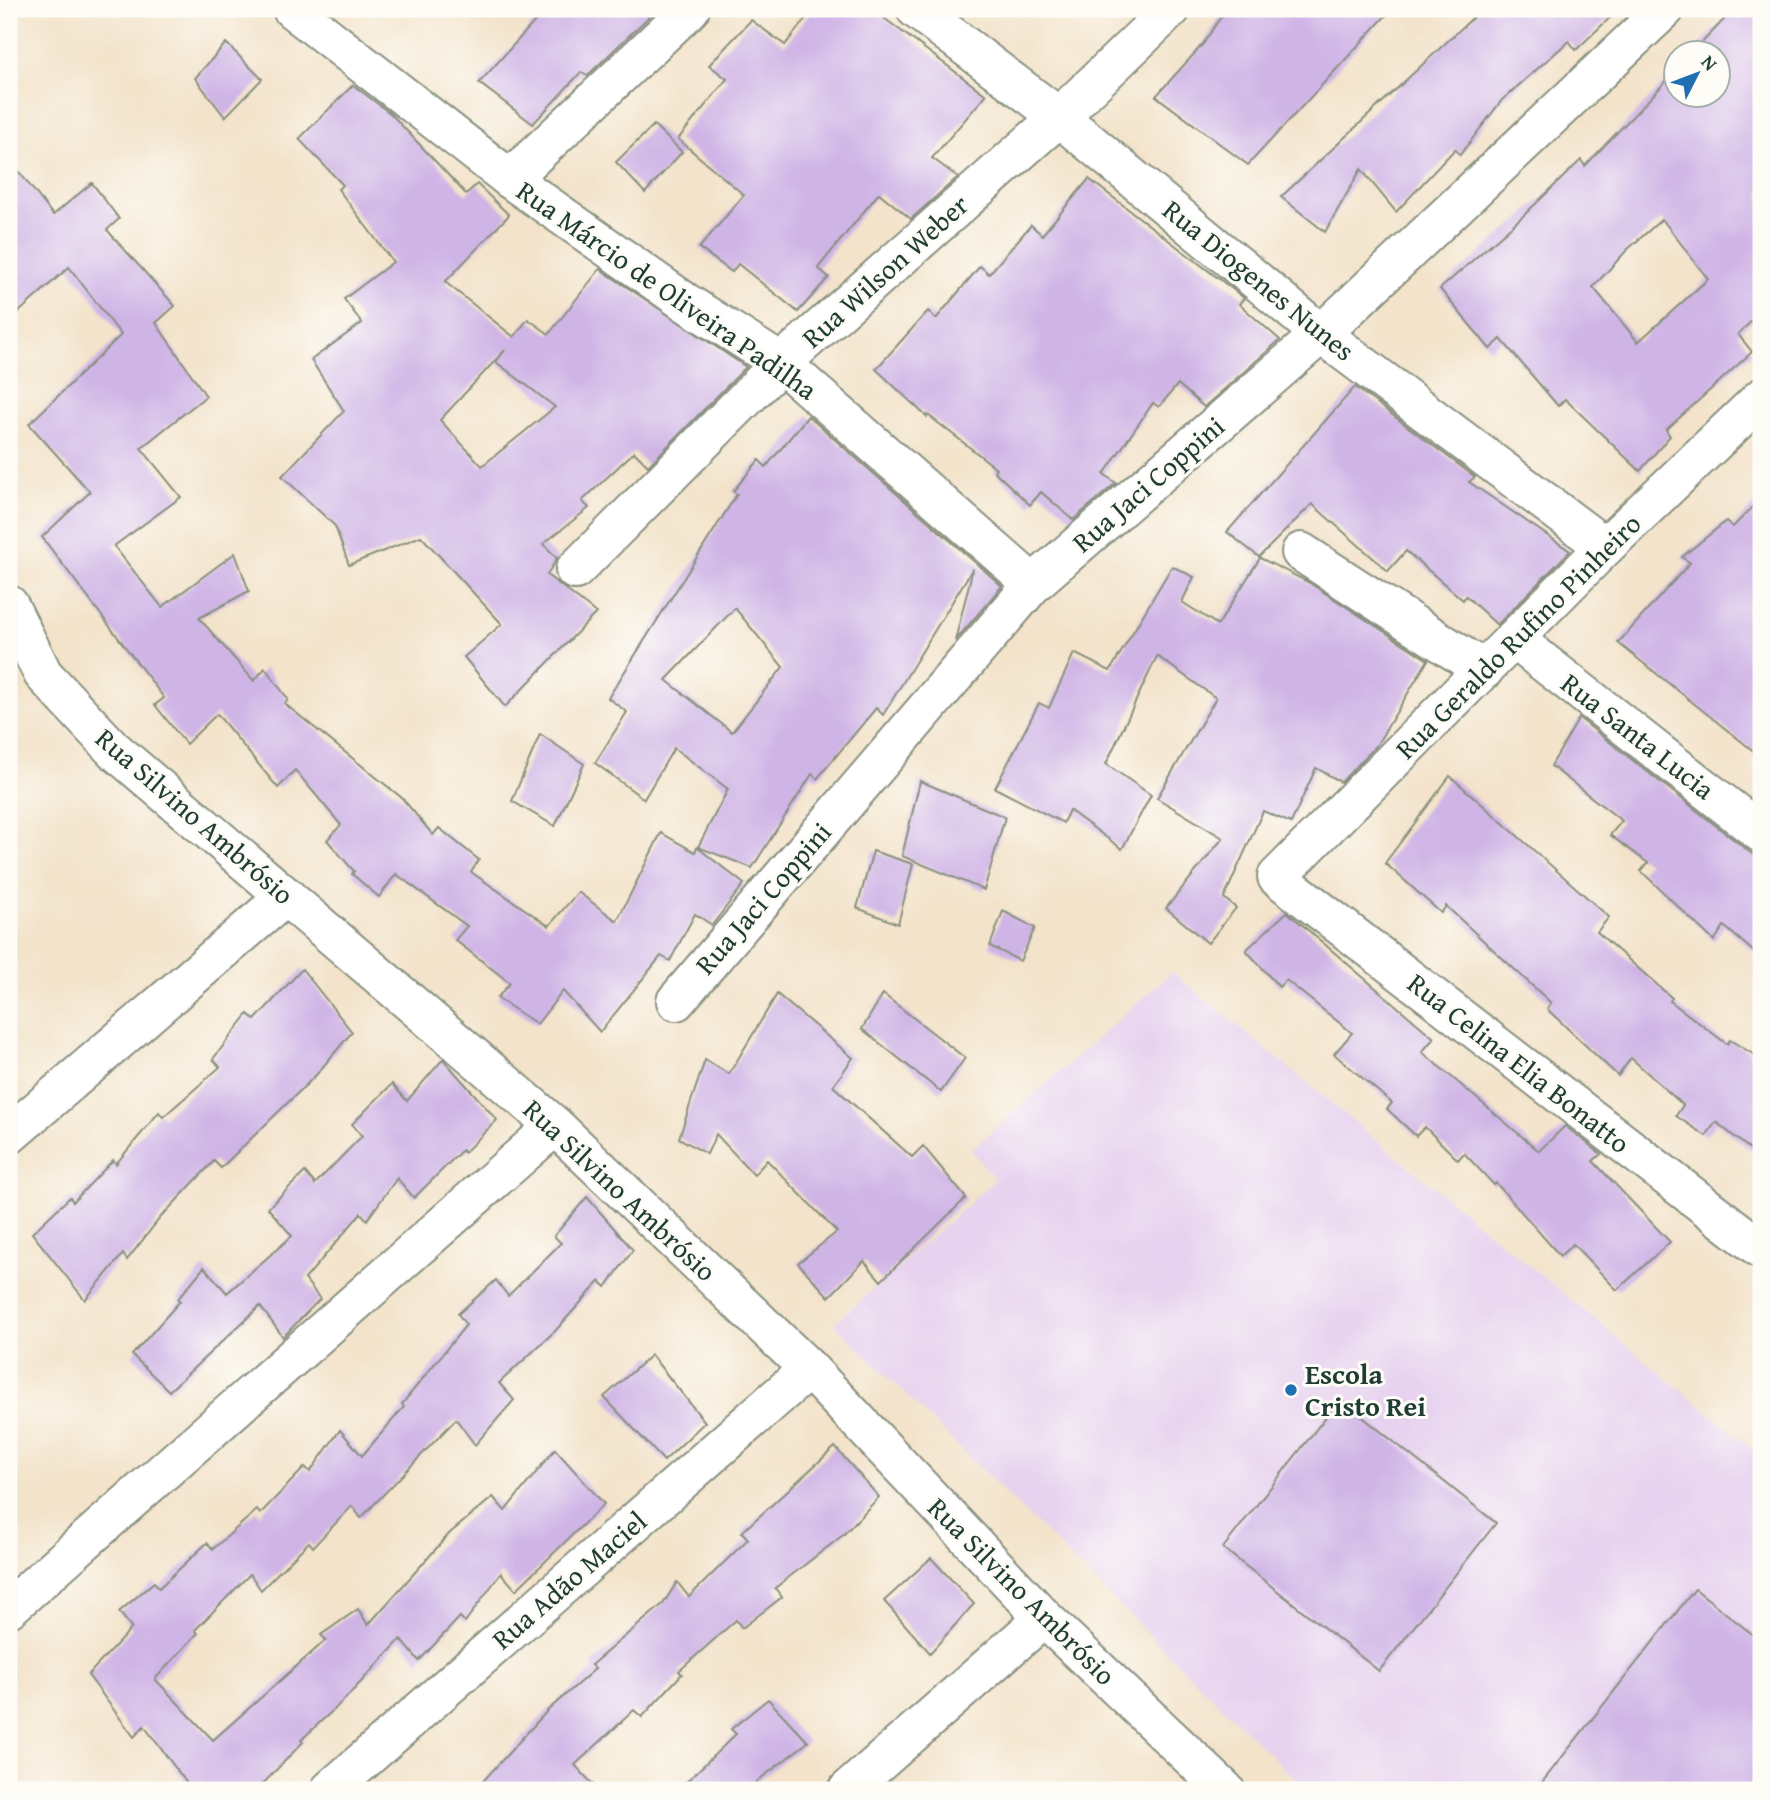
<svg xmlns="http://www.w3.org/2000/svg" width="1770" height="1799" viewBox="0 0 1770 1799" font-family="'Gentium Book Plus',serif">
	<style>
		.built { fill: #e7d2ef }
		.building { fill: #cfb4e6; fill-rule: evenodd }
		.lines { fill: none; stroke-linecap: round; stroke-linejoin: round }
		.minor-casing { stroke: #89907f; stroke-width: 42 }
		.tertiary-casing { stroke: #89907f; stroke-width: 42 }
		.minor { stroke: #fff; stroke-width: 38 }
		.tertiary { stroke: #fff; stroke-width: 38 }
		.poi-dot { fill: #1f6fb2; stroke: #fdfcf7; stroke-width: 2.5 }
		.labels { text-anchor: middle; stroke-width: 6; stroke-linejoin: round; paint-order: stroke }
		.street-label { font-size: 28px; fill: #1f3d34; stroke: #fdfcf7 }
		.poi-label { font-size: 28px; font-weight: bold; fill: #1f3d34; stroke: #fdfcf7; text-anchor: start }
	</style>
	<rect width="100%" height="100%" fill="#fdfcf7"/>
	<filter id="ink" filterUnits="userSpaceOnUse"><feTurbulence type="fractalNoise" baseFrequency=".0143" numOctaves="2"/><feDisplacementMap in="SourceGraphic" scale="14" xChannelSelector="R" yChannelSelector="G"/><feConvolveMatrix kernelMatrix="1 2 1 2 8 2 1 2 1" color-interpolation-filters="sRGB"/></filter>
	<filter id="wash" filterUnits="userSpaceOnUse"><feTurbulence type="fractalNoise" baseFrequency=".00686" numOctaves="4" result="noise"/><feDisplacementMap in="SourceGraphic" scale="28" xChannelSelector="R" yChannelSelector="G"/><feGaussianBlur stdDeviation="1.57" result="paint"/><feColorMatrix in="noise" values="0 0 0 0 0 0 0 0 0 0 0 0 0 0 0 0 0 1.4 0 .05"/><feComposite in="paint" operator="in"/></filter>
	<g filter="url(#wash)">
		<rect width="100%" height="100%" fill="#f3e3ca"/>
		<polygon class="built" points="1172,972 1761,1456 1761,1790 1306,1790 834,1324 995,1180 971,1150"/>
		<g id="blocks">
			<g class="building">
				<polygon points="546,9 657,9 587,76 581,72 533,124 479,83"/>
				<polygon points="813,9 872,9 986,95 932,158 958,177 911,219 879,193 818,268 829,277 798,312 738,264 732,272 699,248 744,195 678,139 727,79 709,65 751,20 785,45"/>
				<polygon points="1231,9 1392,9 1248,165 1156,96 1203,44 1220,18"/>
				<polygon points="1482,9 1619,9 1576,50 1569,41 1502,100 1460,155 1455,149 1396,212 1361,169 1325,232 1281,197"/>
				<path d="M1734,9h27v303l-23,22 14,18 -86,78 4,6 -30,35 -75,-72 -7,7 -57,-67 -11,10 -50,-60 83,-73 58,-56 4,6 91,-95v23h42v-42h-25zM1662,219l46,60 -70,63 -45,-55 34,-37z"/>
				<polygon points="226,43 262,79 225,117 195,78"/>
				<path d="M353,85l38,29 75,80 11,-10 32,31 -64,67 69,55 14,-18 21,15 51,-65 146,98 -98,99 -14,-14 -52,49 7,7 -46,36 14,14 -10,17 49,38 -91,94 -41,-50 38,-33 -81,-88 -72,29 -14,-39 -53,-50 62,-65 -33,-51 51,-37 -18,-24 49,-37 -55,-73 5,-4 -44,-46zM505,350l-9,12 59,45 -73,59 -42,-46z"/>
				<polygon points="654,125 682,152 645,193 616,162"/>
				<polygon points="9,159 53,215 92,183 119,219 107,230 175,306 156,323 206,396 141,448 181,497 114,546 162,607 235,553 249,591 199,618 254,681 265,668 288,699 285,704 402,798 433,835 439,828 479,860 471,872 549,926 578,892 617,921 661,833 695,852 697,847 744,884 712,925 695,914 670,961 661,956 600,1032 563,991 537,1024 497,998 510,983 455,940 467,926 396,874 379,897 352,874 354,871 327,840 341,825 295,770 278,788 217,714 186,744 155,705 164,698 42,537 90,492 29,424 121,335 69,267 9,321"/>
				<polygon points="1089,179 1244,298 1239,304 1280,340 1204,407 1178,384 1159,407 1153,403 1104,474 1116,483 1073,520 1041,492 1030,505 994,471 996,468 928,415 927,417 876,369 928,311 936,319 980,266 989,274 1031,225 1042,235"/>
				<polygon points="1355,387 1475,477 1469,482 1570,551 1497,625 1466,596 1463,600 1406,551 1388,571 1312,504 1259,557 1227,532"/>
				<path d="M808,416l194,170 -47,55 18,-73 -90,147 -7,-7 -59,71 -5,-5 -60,94 -54,-21 30,-58 -54,-41 -30,51 -49,-36 32,-51 -19,-14 129,-204 -4,-3 26,-31 7,7zM735,608l48,59 -51,65 -66,-52z"/>
				<polygon points="1761,498 1761,757 1618,643 1690,563 1682,557 1726,521 1733,527"/>
				<polygon points="1260,558 1308,582 1428,660 1376,746 1341,782 1316,768 1291,823 1263,811 1224,898 1236,908 1208,943 1166,908 1223,838 1157,798 1216,698 1157,656 1106,764 1151,795 1122,849 1069,810 1063,823 995,788 1039,703 1049,708 1074,653 1110,671 1172,566 1194,577 1182,602 1218,625"/>
				<polygon points="1579,718 1761,861 1761,958 1724,926 1714,941 1641,871 1648,863 1610,835 1622,821 1551,766"/>
				<polygon points="540,734 584,764 555,826 512,801"/>
				<polygon points="1450,776 1609,917 1597,932 1672,998 1670,1001 1727,1044 1730,1040 1761,1059 1761,1158 1716,1122 1706,1136 1676,1116 1683,1105 1631,1058 1618,1076 1547,1009 1551,1003 1446,906 1441,913 1385,863"/>
				<polygon points="920,781 1005,817 984,890 902,856"/>
				<polygon points="873,851 913,864 898,924 857,908"/>
				<polygon points="1003,911 1035,928 1020,961 990,946"/>
				<polygon points="1287,912 1434,1038 1422,1052 1539,1151 1565,1126 1601,1154 1593,1161 1670,1242 1617,1290 1573,1244 1560,1256 1496,1183 1494,1185 1464,1153 1458,1160 1425,1127 1416,1136 1387,1109 1392,1103 1334,1054 1352,1033 1286,980 1279,987 1246,950"/>
				<polygon points="302,969 352,1032 316,1075 221,1168 214,1161 160,1218 127,1260 123,1254 85,1300 32,1233 70,1197 73,1202 113,1160 116,1164 159,1112 163,1117 220,1067 213,1059 248,1014 255,1020"/>
				<polygon points="777,994 853,1058 833,1086 912,1157 923,1146 966,1198 881,1281 864,1261 829,1297 798,1263 837,1232 767,1160 754,1175 716,1134 707,1154 679,1138 705,1060 729,1074"/>
				<polygon points="883,994 965,1058 941,1092 862,1029"/>
				<polygon points="443,1059 497,1120 464,1153 462,1150 414,1198 397,1178 367,1220 361,1213 305,1279 320,1299 283,1337 260,1306 169,1391 132,1355 180,1301 178,1299 204,1267 227,1293 292,1236 268,1208 305,1172 315,1184 362,1136 352,1124 392,1084 407,1101"/>
				<polygon points="587,1197 633,1250 606,1287 600,1281 556,1330 499,1383 514,1400 475,1445 456,1419 361,1518 352,1506 313,1547 309,1542 261,1590 250,1574 195,1630 198,1633 155,1679 213,1740 326,1640 321,1635 358,1609 368,1625 450,1533 493,1497 505,1511 555,1449 604,1504 516,1590 501,1573 465,1622 460,1617 419,1661 401,1639 345,1699 301,1740 303,1742 257,1790 192,1790 144,1726 134,1737 88,1675 132,1628 119,1612 154,1582 159,1588 207,1543 213,1549 257,1510 260,1514 305,1467 310,1472 340,1430 362,1456 404,1407 402,1404 466,1325 458,1314 496,1280 508,1296 561,1243 554,1236"/>
				<polygon points="651,1355 705,1422 664,1461 604,1397"/>
				<polygon points="1340,1399 1496,1523 1379,1671 1223,1548"/>
				<polygon points="835,1447 879,1497 843,1535 775,1588 782,1597 742,1628 736,1620 679,1671 682,1674 642,1717 634,1710 575,1765 598,1790 475,1790 547,1711 595,1669 591,1665 663,1604 677,1582 689,1597 748,1539 742,1532"/>
				<polygon points="931,1558 974,1604 930,1653 884,1601"/>
				<polygon points="1695,1589 1761,1641 1761,1790 1536,1790"/>
				<polygon points="768,1699 808,1742 746,1790 678,1790 736,1734 731,1729"/>
			</g>
		</g>
	</g>
	<g filter="url(#ink)">
		<use href="#blocks" fill-opacity="0" stroke="#89907f" stroke-width="2"/>
		<g class="lines">
			<g class="minor-casing">
				<g id="minor">
					<polyline points="292,9 510,179 685,302 781,363 1033,584"/>
					<polyline points="916,9 1059,117 1321,334 1605,547"/>
					<polyline points="510,179 690,9"/>
					<polyline points="1756,403 1605,547 1277,877 1761,1249"/>
					<polyline points="1301,552 1484,670"/>
					<polyline points="575,570 781,363 1059,117 1171,9"/>
					<polyline points="9,605 43,674 113,749 555,1126 809,1369 1044,1618 1225,1790"/>
					<polyline points="1514,639 1761,833"/>
					<polyline points="676,1001 1033,584 1321,334 1665,9"/>
					<polyline points="9,1135 286,896"/>
					<polyline points="9,1608 555,1126"/>
					<polyline points="330,1790 809,1369"/>
					<polyline points="848,1790 1044,1618"/>
				</g>
			</g>
			<g class="tertiary-casing">
				<polyline id="tertiary" points="1761,398 1756,403 1761,406"/>
			</g>
			<use href="#minor" class="minor"/>
			<use href="#tertiary" class="tertiary"/>
		</g>
	</g>
	<circle class="poi-dot" cx="1291" cy="1390" r="7"/>
	<g class="labels">
		<g class="street-label">
			<text transform="translate(885 271) rotate(-42)" y="10">Rua Wilson Weber</text>
			<text transform="translate(1259 280) rotate(39)" y="10">Rua Diogenes Nunes</text>
			<text transform="translate(667 290) rotate(35)" y="10">Rua Márcio de Oliveira Padilha</text>
			<text transform="translate(1148 484) rotate(-41)" y="10">Rua Jaci Coppini</text>
			<text transform="translate(1518 636) rotate(-45)" y="10">Rua Geraldo Rufino Pinheiro</text>
			<text transform="translate(1638 736) rotate(38)" y="10">Rua Santa Lucia</text>
			<text transform="translate(195 816) rotate(41)" y="10">Rua Silvino Ambrósio</text>
			<text transform="translate(763 898) rotate(-49)" y="10">Rua Jaci Coppini</text>
			<text transform="translate(1519 1063) rotate(38)" y="10">Rua Celina Elia Bonatto</text>
			<text transform="translate(620 1190) rotate(43)" y="10">Rua Silvino Ambrósio</text>
			<text transform="translate(569 1580) rotate(-41)" y="10">Rua Adão Maciel</text>
			<text transform="translate(1022 1591) rotate(45)" y="10">Rua Silvino Ambrósio</text>
		</g>
		<g class="poi-label">
			<text x="1305" y="1384">Escola<tspan x="1305" dy="32">Cristo Rei</tspan></text>
		</g>
	</g>
	<rect width="1770" height="1799" fill="none" stroke="#fdfcf7" stroke-width="35"/>
	<g transform="translate(1697 74) rotate(48)"><circle r="33" fill="#fdfcf7" stroke="#a4b0a9" stroke-width="2"/>
	<path d="M0-5L12 26L0 18L-12 26Z" fill="#1f6fb2"/>
	<text y="-10" font-size="19" font-weight="bold" text-anchor="middle" fill="#1f3d34">N</text>
	</g>
</svg>
